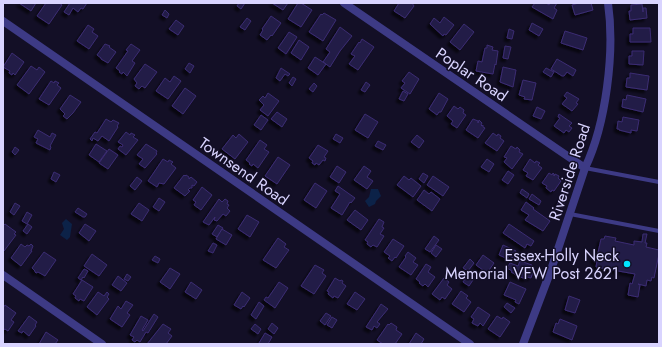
<svg xmlns="http://www.w3.org/2000/svg" width="662" height="347" viewBox="0 0 662 347" font-family="Jost,sans-serif">
	<style>
		.water { fill: #0c2248 }
		.building { fill: #241b47; stroke: #3b2d73; filter: url(#shadow) }
		.lines { fill: none; stroke-linecap: round; stroke-linejoin: round }
		.lane { stroke: #3d3a85; stroke-width: 4 }
		.street { stroke: #3d3a85; stroke-width: 8 }
		.poi-dot { fill: #00e5ff; stroke: #130f26; stroke-width: 1.5 }
		.labels { text-anchor: middle; stroke-width: 3; stroke-linejoin: round; paint-order: stroke }
		.street-label { font-size: 16px; fill: #d9d4ff; stroke: #130f26 }
		.poi-label { font-size: 16px; fill: #d9d4ff; stroke: #130f26; text-anchor: end }
	</style>
	<defs>
		<filter id="shadow"><feDropShadow dx="-3" dy="3" stdDeviation="1" flood-color="#0009"/></filter>
	</defs>
	<rect width="100%" height="100%" fill="#130f26"/>
	<g class="water">
		<polygon points="371,189 378,189 381,196 376,201 375,204 369,207 365,201 369,197"/>
		<polygon points="66,219 72,224 70,237 67,240 60,235 64,229 62,223"/>
	</g>
	<g class="building">
		<polygon points="19,3 36,3 31,11"/>
		<polygon points="46,3 59,3 62,5 49,24 37,16"/>
		<polygon points="70,3 87,3 83,9 81,8 78,12 73,8 69,15 64,12"/>
		<polygon points="239,3 245,3 241,9 237,6"/>
		<polygon points="272,3 288,3 283,10"/>
		<polygon points="298,3 301,3 312,10 301,27 288,19"/>
		<polygon points="399,3 412,3 414,6 405,18 394,11"/>
		<polygon points="535,3 546,3 549,5 550,3 557,3 554,8 557,10 553,19 532,7"/>
		<polygon points="579,3 591,3 593,10 575,15 572,5"/>
		<polygon points="642,4 643,12 643,8 646,8 647,18 630,20 629,11 631,11 631,5"/>
		<polygon points="165,10 169,14 167,18 162,15"/>
		<polygon points="324,13 336,20 323,41 309,32 321,14 322,15"/>
		<polygon points="271,16 281,23 272,36 271,35 267,40 260,35 263,30 262,29"/>
		<polygon points="444,17 454,25 446,35 444,34 443,36 430,24 434,18 440,23"/>
		<polygon points="247,18 251,21 245,30 240,27"/>
		<polygon points="176,20 184,26 178,35 169,29"/>
		<polygon points="532,23 543,29 539,36 529,30"/>
		<polygon points="464,24 474,32 460,50 450,42"/>
		<polygon points="88,25 94,29 92,32 98,36 89,49 77,41"/>
		<polygon points="340,27 352,36 340,51 330,67 323,62 330,52 326,49"/>
		<polygon points="633,28 650,28 651,42 630,42 630,34 633,34"/>
		<polygon points="509,29 514,31 512,39 507,38"/>
		<polygon points="565,31 587,38 583,50 561,43"/>
		<polygon points="289,32 297,37 286,54 278,48"/>
		<polygon points="362,39 374,47 358,70 349,64 355,56 351,54 359,42 360,43"/>
		<polygon points="299,40 309,47 301,60 291,53"/>
		<polygon points="105,44 110,46 109,47 116,52 108,63 101,59 101,58 97,55"/>
		<polygon points="131,44 140,50 132,61 135,63 127,76 123,72 122,74 119,72 120,71 116,68 128,51 126,50"/>
		<polygon points="487,45 493,47 492,50 498,51 496,65 495,64 493,74 476,71 478,61 482,62 485,48 487,48"/>
		<polygon points="505,46 511,47 508,59 503,58"/>
		<polygon points="632,51 644,51 643,65 629,64 629,56 632,56"/>
		<polygon points="12,53 24,62 15,75 13,73 12,75 9,73 10,71 3,67"/>
		<polygon points="315,57 326,64 318,75 308,68"/>
		<polygon points="557,59 576,70 573,76 567,72 564,76 562,76 551,69"/>
		<polygon points="189,63 194,66 190,73 185,69"/>
		<polygon points="145,64 157,72 145,88 142,86 139,89 135,86 137,83 134,79"/>
		<polygon points="31,66 37,70 39,67 45,72 29,94 17,85"/>
		<polygon points="503,67 516,70 513,87 500,82"/>
		<polygon points="281,68 290,74 288,76 285,74 280,81 276,78"/>
		<polygon points="546,68 554,72 551,77 543,72"/>
		<polygon points="409,72 419,79 410,94 401,88 405,83 402,81"/>
		<polygon points="630,73 649,76 647,90 626,87 627,78 630,78"/>
		<polygon points="174,76 181,81 168,99 156,91 165,78 170,82"/>
		<polygon points="293,77 296,79 292,86 289,83"/>
		<polygon points="523,80 536,83 532,100 524,99 525,97 519,95"/>
		<polygon points="51,81 54,83 55,81 59,83 57,85 61,88 49,105 39,99"/>
		<polygon points="366,82 370,85 365,92 361,90"/>
		<polygon points="314,83 317,86 313,92 309,89"/>
		<polygon points="185,88 196,96 183,114 172,106"/>
		<polygon points="403,91 408,94 404,101 399,99"/>
		<polygon points="567,92 579,99 576,103 578,104 572,111 562,104 567,98 564,96"/>
		<polygon points="268,93 279,101 268,116 260,110 264,105 259,100 263,96 265,98"/>
		<polygon points="439,93 448,99 441,112 439,112 437,115 429,109"/>
		<polygon points="70,95 81,102 73,113 67,119 63,116 65,114 60,109"/>
		<polygon points="627,95 646,99 643,112 622,107 623,99 626,100"/>
		<polygon points="454,106 458,109 460,107 464,110 463,113 466,115 457,128 451,124 453,121 447,116"/>
		<polygon points="537,107 545,111 541,119 533,116"/>
		<polygon points="277,112 287,119 282,127 271,119"/>
		<polygon points="365,114 378,122 368,138 355,130"/>
		<polygon points="559,114 572,123 569,126 572,128 569,132 566,130 564,133 554,126 560,118 558,117"/>
		<polygon points="261,115 268,120 261,130 254,125"/>
		<polygon points="623,117 639,120 637,131 631,130 631,133 619,130 619,129 617,129 618,121 622,122"/>
		<polygon points="106,119 111,122 113,120 119,123 117,126 118,127 109,141 102,136 98,141 93,138 92,141 90,139 95,132 97,133"/>
		<polygon points="473,119 478,121 478,123 479,120 482,123 481,125 482,126 483,125 483,127 485,128 478,138 466,130"/>
		<polygon points="38,130 50,137 52,133 56,135 50,146 51,147 50,150 36,143 38,139 34,137"/>
		<polygon points="126,132 130,135 131,133 135,135 133,137 138,140 126,155 118,149 120,146 122,147 123,145 118,142"/>
		<polygon points="493,133 497,136 498,134 501,136 500,138 504,141 497,151 485,143"/>
		<polygon points="239,134 248,142 235,159 222,149 233,135 236,138"/>
		<polygon points="336,134 343,138 340,143 333,139"/>
		<polygon points="417,135 424,141 419,148 411,142"/>
		<polygon points="260,140 267,145 264,149 269,152 258,168 253,164 252,166 249,164 250,163 246,160"/>
		<polygon points="378,141 386,145 383,150 375,146"/>
		<polygon points="96,144 107,151 99,162 89,155"/>
		<polygon points="146,144 157,151 156,153 157,154 145,168 139,164 143,159 137,155"/>
		<polygon points="318,145 328,151 324,157 326,158 325,161 323,160 319,165 316,163 315,165 312,163 313,161 309,158"/>
		<polygon points="511,146 516,149 517,147 520,150 519,152 523,154 512,169 504,162 507,158 504,157"/>
		<polygon points="15,147 19,150 15,155 12,152"/>
		<polygon points="109,149 118,155 108,169 99,163"/>
		<polygon points="278,157 290,165 277,184 265,176"/>
		<polygon points="163,159 168,162 169,160 173,162 171,164 176,168 164,184 159,183 157,187 148,181"/>
		<polygon points="487,159 494,164 489,172 481,167"/>
		<polygon points="530,159 535,163 536,161 540,163 538,165 542,168 533,180 526,176 528,173 523,170"/>
		<polygon points="337,166 346,172 339,183 330,177"/>
		<polygon points="364,166 371,171 367,177 373,181 367,189 354,180"/>
		<polygon points="508,171 514,175 508,184 502,180"/>
		<polygon points="54,172 60,175 56,182 51,179"/>
		<polygon points="423,173 428,176 424,183 419,179"/>
		<polygon points="549,173 552,175 553,173 554,174 554,176 555,174 559,176 558,178 561,181 554,191 552,190 551,192 546,188 547,186 542,183"/>
		<polygon points="184,175 185,176 186,175 189,177 189,179 191,177 197,182 194,186 192,185 192,188 190,188 188,190 190,191 185,196 174,188"/>
		<polygon points="404,176 409,180 411,178 421,186 413,197 397,185"/>
		<polygon points="433,176 449,187 443,196 427,185"/>
		<polygon points="137,177 142,181 135,190 130,186"/>
		<polygon points="315,183 327,191 316,208 304,200"/>
		<polygon points="338,186 355,198 351,203 350,202 342,215 331,208 340,194 335,191"/>
		<polygon points="202,187 212,195 201,210 194,205 196,202 193,200"/>
		<polygon points="522,189 529,194 527,198 520,193"/>
		<polygon points="424,190 429,194 431,192 440,199 432,211 417,200"/>
		<polygon points="532,194 541,201 539,205 529,199"/>
		<polygon points="159,198 165,202 159,211 153,207"/>
		<polygon points="561,198 565,201 562,208 557,205"/>
		<polygon points="219,199 222,202 225,199 228,201 227,204 229,205 227,208 230,211 226,216 223,214 217,221 214,220 215,217 209,225 203,222"/>
		<polygon points="526,202 534,208 533,209 550,221 543,231 525,220 529,215 521,210"/>
		<polygon points="15,203 20,206 14,215 10,212"/>
		<polygon points="139,203 149,210 142,221 131,214"/>
		<polygon points="78,208 87,214 85,217 83,217 75,212"/>
		<polygon points="355,210 368,220 361,230 347,220"/>
		<polygon points="27,212 32,215 27,224 22,221"/>
		<polygon points="247,215 259,222 250,237 238,229"/>
		<polygon points="379,219 384,222 382,227 384,228 380,234 384,236 377,247 373,245 371,247 367,244 368,242 365,240"/>
		<polygon points="5,224 16,232 14,234 16,235 4,251 3,251 3,226"/>
		<polygon points="28,224 32,227 27,234 23,231"/>
		<polygon points="85,224 96,231 89,241 79,233"/>
		<polygon points="509,224 534,241 531,246 527,244 525,248 503,233"/>
		<polygon points="218,225 223,228 217,237 212,234"/>
		<polygon points="222,229 232,235 226,245 216,239"/>
		<polygon points="643,234 647,234 645,243 647,243 646,247 659,250 659,254 654,278 652,277 651,281 647,280 646,286 638,284 640,285 638,297 628,295 630,283 632,284 635,274 596,267 597,261 594,261 594,256 597,257 601,239 604,239 605,236 616,238 615,241 634,245 634,241 642,242"/>
		<polygon points="434,236 439,240 430,252 425,249"/>
		<polygon points="278,238 286,244 284,247 289,250 276,268 263,260"/>
		<polygon points="393,239 404,246 396,258 395,257 392,261 388,258 390,256 384,252"/>
		<polygon points="213,243 217,245 213,253 208,251"/>
		<polygon points="21,244 25,247 27,245 29,246 31,244 33,246 31,251 32,251 21,266 11,258"/>
		<polygon points="436,245 442,249 436,257 431,253"/>
		<polygon points="503,245 516,251 514,258 509,256 508,259 499,255"/>
		<polygon points="44,252 56,260 45,276 38,272 36,273 35,272 35,271 32,268"/>
		<polygon points="408,252 416,258 413,262 418,265 411,275 399,267 406,257 405,256"/>
		<polygon points="92,254 107,265 99,276 84,266"/>
		<polygon points="483,255 494,263 487,273 476,265"/>
		<polygon points="155,256 160,259 158,263 152,260"/>
		<polygon points="470,259 474,263 468,271 463,268"/>
		<polygon points="520,261 532,265 531,268 534,269 531,278 527,277 526,279 515,275 515,274 511,272 512,271 507,268 510,263 518,266"/>
		<polygon points="426,264 431,267 428,272 435,277 428,287 425,284 423,286 419,283 420,282 416,279"/>
		<polygon points="315,265 324,270 322,273 326,276 314,294 301,286"/>
		<polygon points="170,268 180,274 170,289 160,282"/>
		<polygon points="84,269 88,271 84,278 83,277 81,280 78,278"/>
		<polygon points="469,273 475,277 469,286 463,282"/>
		<polygon points="127,274 131,277 128,281 124,279"/>
		<polygon points="118,276 127,283 121,291 112,285"/>
		<polygon points="335,278 340,281 341,280 343,281 342,283 346,286 338,298 334,296 333,298 328,294 329,292 327,291"/>
		<polygon points="444,278 449,282 447,285 452,289 445,299 442,297 440,300 432,294"/>
		<polygon points="82,280 93,287 84,301 80,299 79,301 75,298 76,296 73,294"/>
		<polygon points="191,282 202,290 196,299 185,292"/>
		<polygon points="279,282 288,288 275,308 264,300 266,297 268,298"/>
		<polygon points="510,282 526,289 519,304 515,302 516,300 504,295"/>
		<polygon points="461,291 468,296 466,298 471,302 464,312 452,304"/>
		<polygon points="98,292 104,296 107,292 109,294 107,297 109,299 97,315 87,307"/>
		<polygon points="242,292 250,298 244,307 243,306 241,309 234,305"/>
		<polygon points="355,292 365,299 357,310 347,304"/>
		<polygon points="569,296 580,300 575,313 565,310"/>
		<polygon points="126,301 133,305 127,313 130,315 122,327 110,319 118,306 121,309"/>
		<polygon points="259,302 264,306 256,319 251,315"/>
		<polygon points="507,303 515,308 511,313 504,307"/>
		<polygon points="381,304 388,309 377,322 380,324 377,328 374,326 372,330 366,327"/>
		<polygon points="5,305 16,313 11,320 14,322 8,331 5,329 3,330 3,308"/>
		<polygon points="478,307 490,315 483,326 480,323 478,326 472,323 474,319 471,317"/>
		<polygon points="326,313 331,316 325,325 320,321"/>
		<polygon points="154,314 158,317 148,333 146,332 140,342 137,340 135,342 132,340 134,337 130,335 141,316 148,320 142,330 143,331"/>
		<polygon points="29,316 37,322 35,325 36,326 29,336 23,331 22,333 18,331"/>
		<polygon points="497,316 502,319 503,317 510,322 500,337 488,329"/>
		<polygon points="332,317 337,320 332,328 327,325"/>
		<polygon points="560,319 577,326 572,340 553,332 556,323 558,324"/>
		<polygon points="272,323 278,328 274,334 268,329"/>
		<polygon points="391,323 397,327 396,330 402,334 395,344 383,344 377,340 388,324 389,325"/>
		<polygon points="163,324 171,329 168,333 172,336 166,344 147,344"/>
		<polygon points="255,324 261,329 258,334 251,329"/>
		<polygon points="46,332 58,340 55,344 39,344"/>
		<polygon points="265,333 272,337 268,344 261,344 259,343"/>
		<polygon points="416,333 424,339 421,344 409,344"/>
	</g>
	<g class="lines">
		<g class="lane">
			<polyline points="585,168 659,182"/>
			<polyline points="570,214 659,231"/>
		</g>
		<g class="street">
			<polyline points="344,3 585,168"/>
			<polyline points="3,21 470,344"/>
			<polyline points="3,275 102,344"/>
			<path d="M523,344l28,-74 34,-102c21,-44 30,-116 23,-165"/>
		</g>
	</g>
	<circle class="poi-dot" cx="627" cy="264" r="4"/>
	<g class="labels">
		<g class="street-label">
			<text transform="translate(472 74) rotate(34)" y="6">Poplar Road</text>
			<text transform="translate(244 171) rotate(35)" y="6">Townsend Road</text>
			<text transform="translate(569 172) rotate(-72)" y="6">Riverside Road</text>
		</g>
		<g class="poi-label">
			<text x="619" y="261">Essex-Holly Neck<tspan x="619" dy="18">Memorial VFW Post 2621</tspan></text>
		</g>
	</g>
	<rect width="662" height="347" fill="none" stroke="#d9d4ff" stroke-width="8"/>
</svg>
